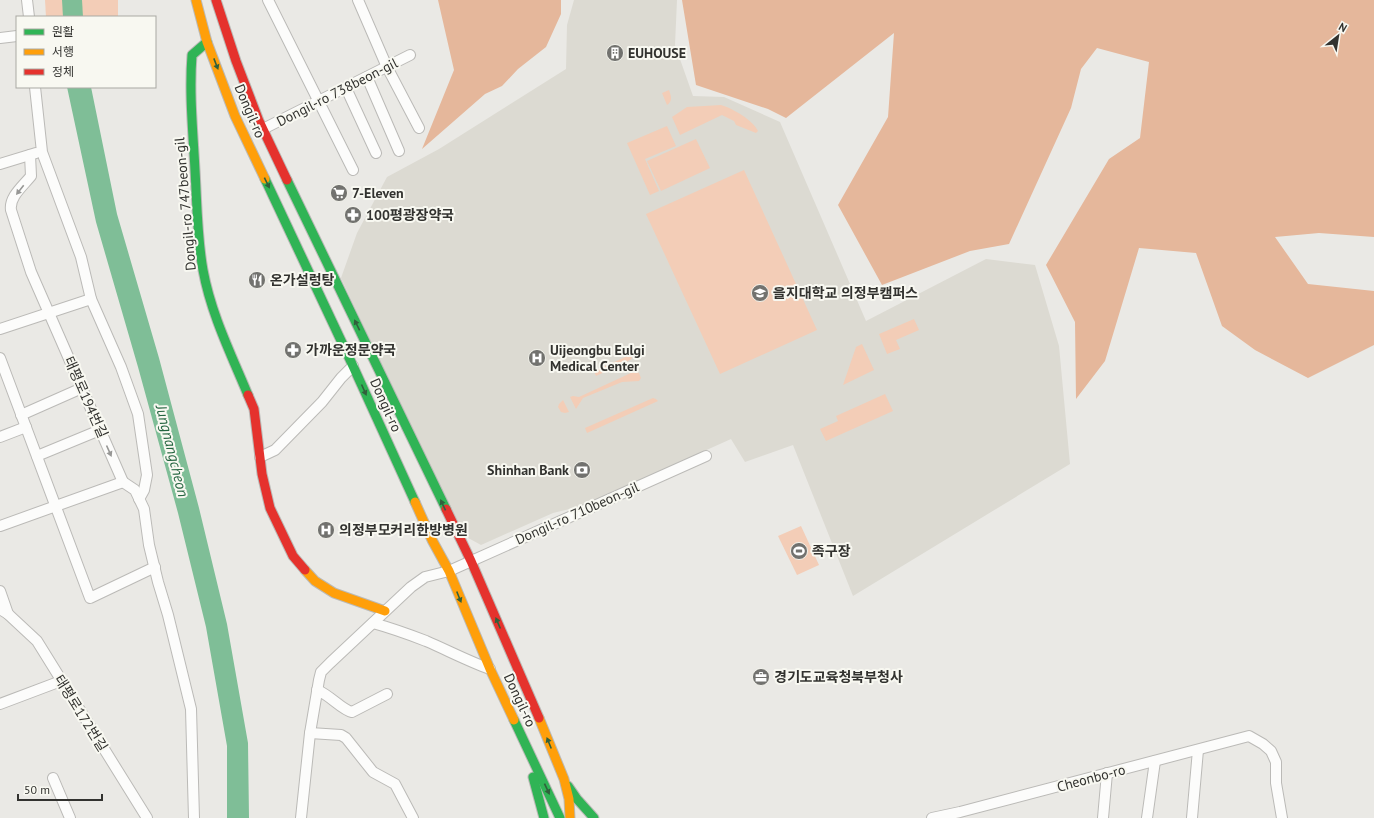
<svg xmlns="http://www.w3.org/2000/svg" width="1374" height="818" viewBox="0 0 1374 818" font-family="'PT Sans','Noto Sans KR',sans-serif">
	<style>
		.built { fill: #dcdad2 }
		.green { fill: #f3cdb7 }
		.forest { fill: #e5b79b }
		.water { fill: #7fbe97 }
		.lines { fill: none; stroke-linecap: round; stroke-linejoin: round }
		.street-casing { stroke: #bbbab7; stroke-width: 12 }
		.fast-casing { stroke: #bbbab7; stroke-width: 11 }
		.slow-casing { stroke: #bbbab7; stroke-width: 11 }
		.jam-casing { stroke: #bbbab7; stroke-width: 11 }
		.street { stroke: #fcfcfb; stroke-width: 10 }
		.fast { stroke: #30b455; stroke-width: 9 }
		.slow { stroke: #ff9f0a; stroke-width: 9 }
		.jam { stroke: #e5322d; stroke-width: 9 }
		.oneway { fill: #31603c }
		.oneway2 { fill: #979795 }
		.labels { text-anchor: middle; stroke-width: 4; stroke-linejoin: round; paint-order: stroke }
		.poi-label { font-size: 14px; font-weight: bold; fill: #32322f; stroke: #f8f8f1; text-anchor: start }
		.street-label { font-size: 14px; fill: #32322f; stroke: #f8f8f1 }
		.water-label { font-size: 15px; font-style: italic; fill: #23643f; stroke: #f8f8f1 }
	</style>
	<rect width="100%" height="100%" fill="#eae9e5"/>
	<polygon class="built" points="574,0 677,0 675,45 693,96 724,97 780,122 866,321 986,259 1035,265 1059,346 1070,464 853,596 793,445 745,462 731,439 582,506 553,513 481,545 461,534 341,278 357,233 387,177 439,149 566,69 567,25"/>
	<g class="green">
		<polygon points="45,0 118,0 118,17 46,17"/>
		<path d="M669,90c2,6 4,11 -2,15l-5,-12z"/>
		<path d="M721,105c11,3 32,15 37,26l-2,2 -20,-8 -2,-4 -12,-6 -42,20 -8,-18 15,-10z"/>
		<polygon points="667,126 676,146 645,159 659,191 650,195 627,143"/>
		<polygon points="696,139 710,168 661,191 647,161"/>
		<polygon points="744,170 817,330 720,374 646,214"/>
		<polygon points="914,319 919,330 896,340 900,349 887,354 879,334"/>
		<polygon points="862,344 874,370 843,385 856,347"/>
		<polygon points="630,355 632,358 630,360 596,376 594,371"/>
		<polygon points="633,372 637,372 639,373 641,378 639,381 622,382 583,398 576,409 570,397 573,396 579,397"/>
		<polygon points="885,394 893,411 826,441 820,429 838,421 836,416"/>
		<polygon points="653,398 656,399 658,401 587,433 585,428"/>
		<polygon points="563,400 569,412 565,413 561,412 558,407 559,404"/>
		<polygon points="801,526 819,565 797,575 778,536"/>
	</g>
	<g class="forest">
		<polygon points="438,0 561,0 561,14 546,47 518,69 502,86 485,94 422,149 454,70"/>
		<polygon points="682,0 1374,0 1374,237 1319,233 1275,237 1308,284 1374,291 1374,345 1308,378 1255,350 1222,326 1196,253 1139,248 1105,361 1076,399 1075,322 1046,265 1109,159 1140,138 1149,62 1097,48 1081,69 1071,108 1009,244 970,251 882,285 838,205 888,117 894,33 786,118 768,109 696,85"/>
	</g>
	<g class="water">
		<polygon points="62,0 82,0 83,17 63,17"/>
		<polygon points="67,87 91,87 117,214 159,358 199,508 227,624 248,743 249,818 227,818 227,746 206,627 178,513 138,367 96,222"/>
	</g>
	<g class="lines">
		<g class="street-casing">
			<g id="street">
				<polyline points="27,0 29,17"/>
				<polyline points="268,0 353,170"/>
				<polyline points="358,0 387,67 419,128"/>
				<polyline points="0,38 17,36"/>
				<polyline points="367,77 399,151"/>
				<polyline points="346,88 376,153"/>
				<polyline points="263,129 410,55"/>
				<path d="M30,155l1,21c-8,10 -22,21 -20,34l20,62 92,210"/>
				<polyline points="0,164 36,153"/>
				<polyline points="91,299 121,367 138,414 147,475 144,490 139,499"/>
				<polyline points="0,329 91,299 81,257 42,152 35,87"/>
				<polyline points="0,358 90,598 155,567"/>
				<polyline points="21,415 82,388"/>
				<polyline points="0,437 26,427"/>
				<polyline points="37,456 100,430"/>
				<polyline points="260,457 275,450 322,402 341,378 353,366"/>
				<polyline points="123,482 135,490 144,509 149,545 158,582 168,615 191,709 194,818"/>
				<polyline points="0,526 123,482"/>
				<polyline points="0,591 8,614"/>
				<polyline points="0,609 8,614 37,641 147,818"/>
				<path d="M373,623c18,5 35,11 53,18 21,9 42,20 64,28"/>
				<path d="M317,690c13,5 25,20 35,22l35,-18"/>
				<polyline points="0,704 61,681"/>
				<polyline points="310,733 341,735 346,738 373,772 395,784 413,818"/>
				<polyline points="53,778 70,818"/>
				<polyline points="301,818 310,733 319,680 321,672 330,663 411,587 425,577 449,571 706,456"/>
				<polyline points="932,818 960,812 1249,736 1263,744 1271,751 1276,762 1276,783 1282,818"/>
				<polyline points="1103,818 1107,773"/>
				<polyline points="1147,818 1155,761"/>
				<polyline points="1192,818 1198,750"/>
			</g>
		</g>
		<g class="fast-casing">
			<g id="fast">
				<path d="M207,42l-15,13c-3,38 1,77 3,115 2,33 2,67 8,100 8,44 28,84 45,125"/>
				<polyline points="265,179 353,366 415,502"/>
				<polyline points="287,180 446,509"/>
				<polyline points="514,720 560,818"/>
				<polyline points="533,777 544,818"/>
				<polyline points="568,786 577,799 594,818"/>
			</g>
		</g>
		<g class="slow-casing">
			<g id="slow">
				<polyline points="196,0 207,42 235,116 265,179"/>
				<polyline points="415,502 432,540 449,571 490,669 514,720"/>
				<polyline points="305,570 315,581 334,593 385,611"/>
				<polyline points="539,718 564,779 569,799 570,818"/>
			</g>
		</g>
		<g class="jam-casing">
			<g id="jam">
				<polyline points="216,0 236,61 259,121 287,180"/>
				<polyline points="248,395 254,409 262,474 270,508 293,556 305,570"/>
				<polyline points="446,509 471,561 539,718"/>
			</g>
		</g>
		<use href="#street" class="street"/>
		<use href="#fast" class="fast"/>
		<use href="#slow" class="slow"/>
		<use href="#jam" class="jam"/>
	</g>
	<defs><path id="oneway-solid" d="M-6-.8H1V-3.2L6.5 0L1 3.2V.8H-6Z"/></defs>
	<g class="oneway">
		<use href="#oneway-solid" transform="translate(216 64) rotate(69)"/>
		<use href="#oneway-solid" transform="translate(267 183) rotate(64)"/>
		<use href="#oneway-solid" transform="translate(357 325) rotate(-116)"/>
		<use href="#oneway-solid" transform="translate(364 390) rotate(66)"/>
		<use href="#oneway-solid" transform="translate(443 505) rotate(-115)"/>
		<use href="#oneway-solid" transform="translate(459 597) rotate(68)"/>
		<use href="#oneway-solid" transform="translate(498 623) rotate(-113)"/>
		<use href="#oneway-solid" transform="translate(549 743) rotate(-112)"/>
		<use href="#oneway-solid" transform="translate(547 789) rotate(65)"/>
	</g>
	<g class="oneway2">
		<use href="#oneway-solid" transform="translate(20 190) rotate(128)"/>
		<use href="#oneway-solid" transform="translate(109 451) rotate(66)"/>
	</g>
	<defs>
		<g id="building-disc" transform="scale(0.9)"><circle r="9.5" fill="#72726f" stroke="#f8f8f1"/><path d="M-4-6H4V6H1V3H-1V6H-4ZM-2.5-4.3h1.7v1.8h-1.7ZM.8-4.3h1.7v1.8H.8ZM-2.5-1h1.7V.8h-1.7ZM.8-1h1.7V.8H.8Z" fill="#fff"/></g>
		<g id="supermarket-disc" transform="scale(0.9)"><circle r="9.5" fill="#72726f" stroke="#f8f8f1"/><path d="M-6-5.5h2.5l.6 2H6L4.5 2H-2.5L-4.4-4H-6ZM-1.5 3.2a1.3 1.3 0 1 0 .1 0ZM3 3.2a1.3 1.3 0 1 0 .1 0Z" fill="#fff"/></g>
		<g id="pharmacy-disc" transform="scale(0.9)"><circle r="9.5" fill="#72726f" stroke="#f8f8f1"/><path d="M-2-6h4v4h4v4h-4v4h-4v-4h-4v-4h4Z" fill="#fff"/></g>
		<g id="restaurant-disc" transform="scale(0.9)"><circle r="9.5" fill="#72726f" stroke="#f8f8f1"/><path d="M-5-6h1v4h1v-4h1v4h1v-4h1v5L-1.5 .5V6h-2V.5L-5-1ZM5-6V6H3V1.5H1.5Q1.5-4 5-6Z" fill="#fff"/></g>
		<g id="university-disc" transform="scale(0.9)"><circle r="9.5" fill="#72726f" stroke="#f8f8f1"/><path d="M0-5L7-2L0 1L-7-2ZM-4 1L0 2.5L4 1V4Q0 6-4 4Z" fill="#fff"/></g>
		<g id="hospital-disc" transform="scale(0.9)"><circle r="9.5" fill="#72726f" stroke="#f8f8f1"/><path d="M-5-5h3v3.5h4V-5h3V5h-3V1.5h-4V5h-3Z" fill="#fff"/></g>
		<g id="bank-disc" transform="scale(0.9)"><circle r="9.5" fill="#72726f" stroke="#f8f8f1"/><path d="M-6-4H6V4H-6ZM0-2.3a2.3 2.3 0 1 0 0 4.6a2.3 2.3 0 1 0 0-4.6Z" fill="#fff"/></g>
		<g id="stadium-disc" transform="scale(0.9)"><circle r="9.5" fill="#72726f" stroke="#f8f8f1"/><path d="M0-5a6.5 5 0 1 0 0 10a6.5 5 0 1 0 0-10ZM-3.5-1.8h7v3.6h-7Z" fill="#fff"/></g>
		<g id="office-disc" transform="scale(0.9)"><circle r="9.5" fill="#72726f" stroke="#f8f8f1"/><path d="M-6-3h4V-5.5h4V-3h4V5H-6ZM-1-4.5V-3h2v-1.5ZM-6 0V1H6V0Z" fill="#fff"/></g>
	</defs>
	<g fill-rule="evenodd">
		<use href="#building-disc" x="615" y="53"/>
		<use href="#supermarket-disc" x="339" y="193"/>
		<use href="#pharmacy-disc" x="353" y="215"/>
		<use href="#restaurant-disc" x="257" y="280"/>
		<use href="#university-disc" x="760" y="293"/>
		<use href="#pharmacy-disc" x="293" y="350"/>
		<use href="#hospital-disc" x="537" y="358"/>
		<use href="#bank-disc" x="582" y="470"/>
		<use href="#hospital-disc" x="326" y="530"/>
		<use href="#stadium-disc" x="799" y="551"/>
		<use href="#office-disc" x="761" y="677"/>
	</g>
	<g class="labels">
		<g class="poi-label">
			<text x="628" y="58">EUHOUSE</text>
			<text x="352" y="198">7-Eleven</text>
			<text x="366" y="220">100평광장약국</text>
			<text x="270" y="285">온가설렁탕</text>
			<text x="773" y="298">을지대학교 의정부캠퍼스</text>
			<text x="306" y="355">가까운정문약국</text>
			<text x="550" y="355">Uijeongbu Eulgi<tspan x="550" dy="16">Medical Center</tspan></text>
			<text x="569" y="475" text-anchor="end">Shinhan Bank</text>
			<text x="339" y="535">의정부모커리한방병원</text>
			<text x="812" y="556">족구장</text>
			<text x="774" y="682">경기도교육청북부청사</text>
		</g>
		<g class="street-label">
			<text transform="translate(337 92) rotate(-27)" y="5">Dongil-ro 738beon-gil</text>
			<text transform="translate(250 111) rotate(67)" y="5">Dongil-ro</text>
			<text transform="translate(185 204) rotate(-95)" y="5">Dongil-ro 747beon-gil</text>
			<text transform="translate(86 397) rotate(66)" y="5">태평로194번길</text>
			<text transform="translate(386 405) rotate(66)" y="5">Dongil-ro</text>
			<text transform="translate(577 513) rotate(-24)" y="5">Dongil-ro 710beon-gil</text>
			<text transform="translate(520 700) rotate(65)" y="5">Dongil-ro</text>
			<text transform="translate(81 713) rotate(58)" y="5">태평로172번길</text>
			<text transform="translate(1091 778) rotate(-15)" y="5">Cheonbo-ro</text>
		</g>
		<g class="water-label">
			<text transform="translate(172 451) rotate(76)" y="5">Jungnangcheon</text>
		</g>
	</g>
	<rect x="16" y="16" width="140" height="72" fill="#f8f8f1" stroke="#a9a9a3"/>
	<rect x="24" y="29" width="20" height="6" fill="#30b455" stroke="#a9a9a3"/>
	<text x="52" y="36" font-size="12" fill="#32322f">원활</text>
	<rect x="24" y="49" width="20" height="6" fill="#ff9f0a" stroke="#a9a9a3"/>
	<text x="52" y="56" font-size="12" fill="#32322f">서행</text>
	<rect x="24" y="69" width="20" height="6" fill="#e5322d" stroke="#a9a9a3"/>
	<text x="52" y="76" font-size="12" fill="#32322f">정체</text>
	<g transform="translate(1338 36) rotate(30)" stroke="#f8f8f1" stroke-width="3" paint-order="stroke">
	<path d="M0-3L7 15L0 10L-7 15Z" fill="#32322f"/>
	<text y="-6" font-size="11" font-weight="bold" text-anchor="middle" fill="#32322f">N</text>
	</g>
	<path d="M18 794v6h84v-6" fill="none" stroke="#32322f" stroke-width="2"/>
	<text x="24" y="794" font-size="12" fill="#32322f" stroke="#f8f8f1" stroke-width="3" paint-order="stroke">50 m</text>
</svg>
